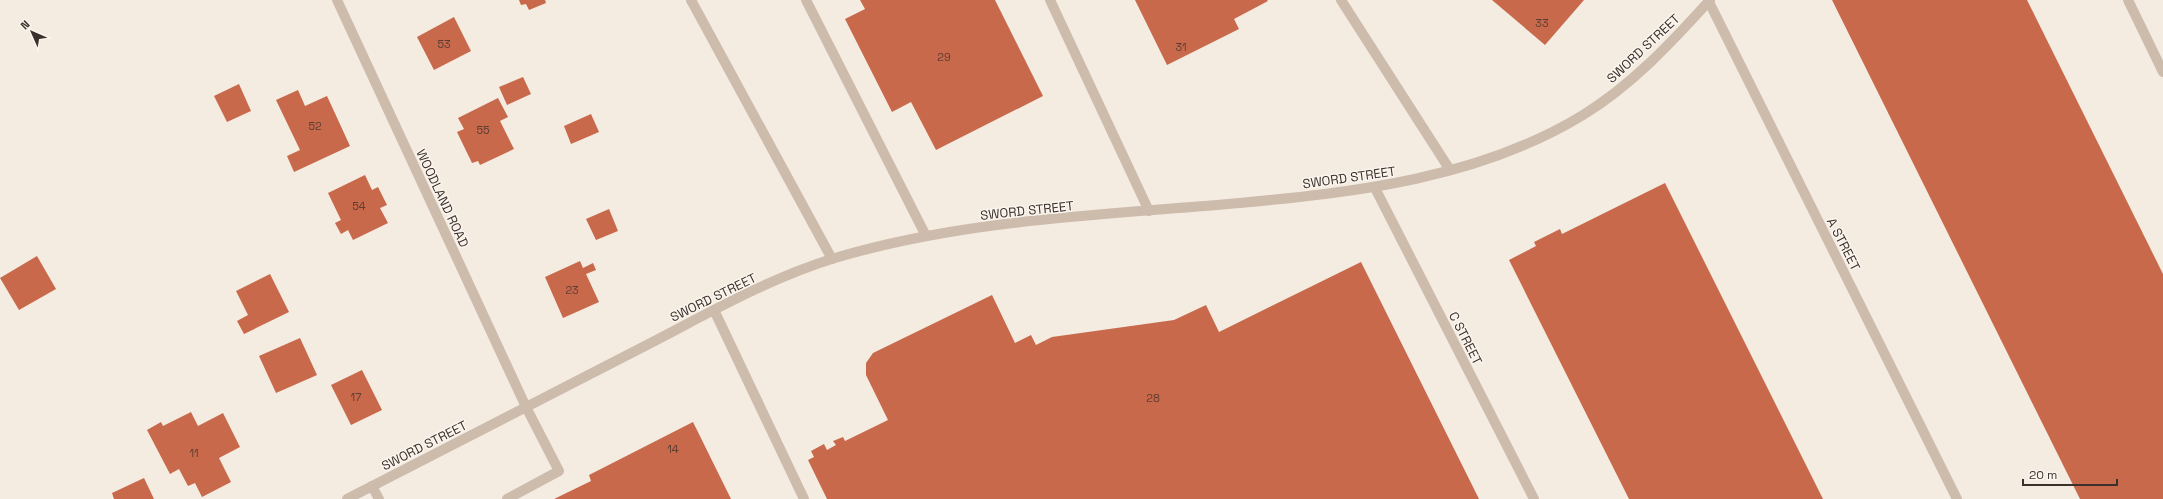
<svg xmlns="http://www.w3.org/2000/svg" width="2163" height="499" viewBox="0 0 2163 499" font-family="'Space Grotesk',sans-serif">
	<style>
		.building { fill: #c8694b }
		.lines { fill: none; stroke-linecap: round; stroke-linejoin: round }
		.service { stroke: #cdbbac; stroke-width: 10 }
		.minor { stroke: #cdbbac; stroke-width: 10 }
		.tertiary { stroke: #cdbbac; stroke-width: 10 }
		.labels { text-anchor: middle; stroke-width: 3; stroke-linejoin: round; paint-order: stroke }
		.number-label { font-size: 11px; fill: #5e3e33 }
		.street-label { font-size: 13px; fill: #3b302b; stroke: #fbf5ee }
	</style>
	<rect width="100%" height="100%" fill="#f4ebe1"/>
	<g class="building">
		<polygon points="519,0 545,0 546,3 529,10 526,4 521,5"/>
		<polygon points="860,0 995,0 1043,96 936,150 911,102 892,112 845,19 865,9"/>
		<polygon points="1135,0 1267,0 1268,1 1234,19 1239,29 1167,65"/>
		<polygon points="1492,0 1584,0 1545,45"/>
		<polygon points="1832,0 2027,0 2163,274 2163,499 2080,499"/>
		<polygon points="454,17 471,51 434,70 417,37"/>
		<polygon points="523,77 531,94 507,105 499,87"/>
		<polygon points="239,84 251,111 227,122 214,96"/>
		<polygon points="298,90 305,106 327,96 350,146 294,172 287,156 300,150 276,100"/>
		<polygon points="498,98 508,117 500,121 514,149 480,165 478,161 472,163 457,132 464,129 458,118"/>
		<polygon points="591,114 599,132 571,144 564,126"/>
		<polygon points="365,175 372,190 378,187 387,205 380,208 388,223 353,240 348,230 341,234 335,223 341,220 328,193"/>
		<polygon points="1665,183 1823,499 1629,499 1509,260 1536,246 1534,242 1560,229 1562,234"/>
		<polygon points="609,209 618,231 596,240 586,219"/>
		<polygon points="37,256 56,289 19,310 0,278"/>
		<polygon points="580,261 583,268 593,263 596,270 586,274 599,302 563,318 545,277"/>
		<polygon points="1361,262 1479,499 827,499 808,460 814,457 811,451 824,444 827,450 836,445 833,441 843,437 845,441 888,420 866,375 866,363 873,353 992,295 1015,343 1031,335 1036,345 1052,337 1174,320 1206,305 1219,332"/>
		<polygon points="270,274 289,312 244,334 237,321 248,315 236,291"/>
		<polygon points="300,338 317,375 276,393 259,356"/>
		<polygon points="362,370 382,410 351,425 331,385"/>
		<polygon points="191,412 198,426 223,413 240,447 219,458 231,482 202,497 195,483 188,486 179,469 170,474 147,430 161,422 163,426"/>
		<polygon points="693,422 731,499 554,499 591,481 589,475"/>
		<polygon points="144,478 154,499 114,499 112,493"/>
	</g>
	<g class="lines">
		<g class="service">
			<polyline points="691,0 832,259"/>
			<polyline points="806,0 926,236"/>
			<polyline points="1050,0 1149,211"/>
			<polyline points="1341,0 1450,170"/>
			<polyline points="714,310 804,499"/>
			<polyline points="372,486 379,499"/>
			<polyline points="507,499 559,471 526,407"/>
		</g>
		<g class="minor">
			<polyline points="337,0 526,407"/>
			<polyline points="2128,0 2163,72"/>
			<polyline points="1709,2 1957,499"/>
			<polyline points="1375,188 1534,499"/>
		</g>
		<path class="tertiary" d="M347,499c97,-50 194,-100 292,-150 63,-32 127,-70 196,-91 130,-39 270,-43 405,-55 118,-11 240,-25 343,-88 49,-30 89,-73 127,-115"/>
	</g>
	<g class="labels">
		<g class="number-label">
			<text x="1542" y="27">33</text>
			<text x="444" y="48">53</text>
			<text x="1181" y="51">31</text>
			<text x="944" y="61">29</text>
			<text x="315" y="130">52</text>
			<text x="483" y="134">55</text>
			<text x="359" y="210">54</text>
			<text x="572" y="294">23</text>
			<text x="356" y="401">17</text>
			<text x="1153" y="402">28</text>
			<text x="673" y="453">14</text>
			<text x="194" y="457">11</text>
		</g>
		<g class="street-label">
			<text transform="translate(1643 48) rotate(-43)" y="5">SWORD STREET</text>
			<text transform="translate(1349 177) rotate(-8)" y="5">SWORD STREET</text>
			<text transform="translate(443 198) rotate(65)" y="5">WOODLAND ROAD</text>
			<text transform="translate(1027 210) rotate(-6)" y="5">SWORD STREET</text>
			<text transform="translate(1844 244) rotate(63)" y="5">A STREET</text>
			<text transform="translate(713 297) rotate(-26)" y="5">SWORD STREET</text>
			<text transform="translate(1466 338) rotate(63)" y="5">C STREET</text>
			<text transform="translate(424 445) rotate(-27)" y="5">SWORD STREET</text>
		</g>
	</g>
	<g transform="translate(32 32) rotate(315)" stroke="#fbf5ee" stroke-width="3" paint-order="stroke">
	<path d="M0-3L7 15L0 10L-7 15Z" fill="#3b302b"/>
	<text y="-6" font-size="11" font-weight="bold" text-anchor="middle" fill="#3b302b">N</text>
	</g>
	<path d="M2023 479v6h94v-6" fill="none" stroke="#3b302b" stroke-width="2"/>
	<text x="2029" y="479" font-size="12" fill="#3b302b" stroke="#fbf5ee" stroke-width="3" paint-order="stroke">20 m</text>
</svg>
